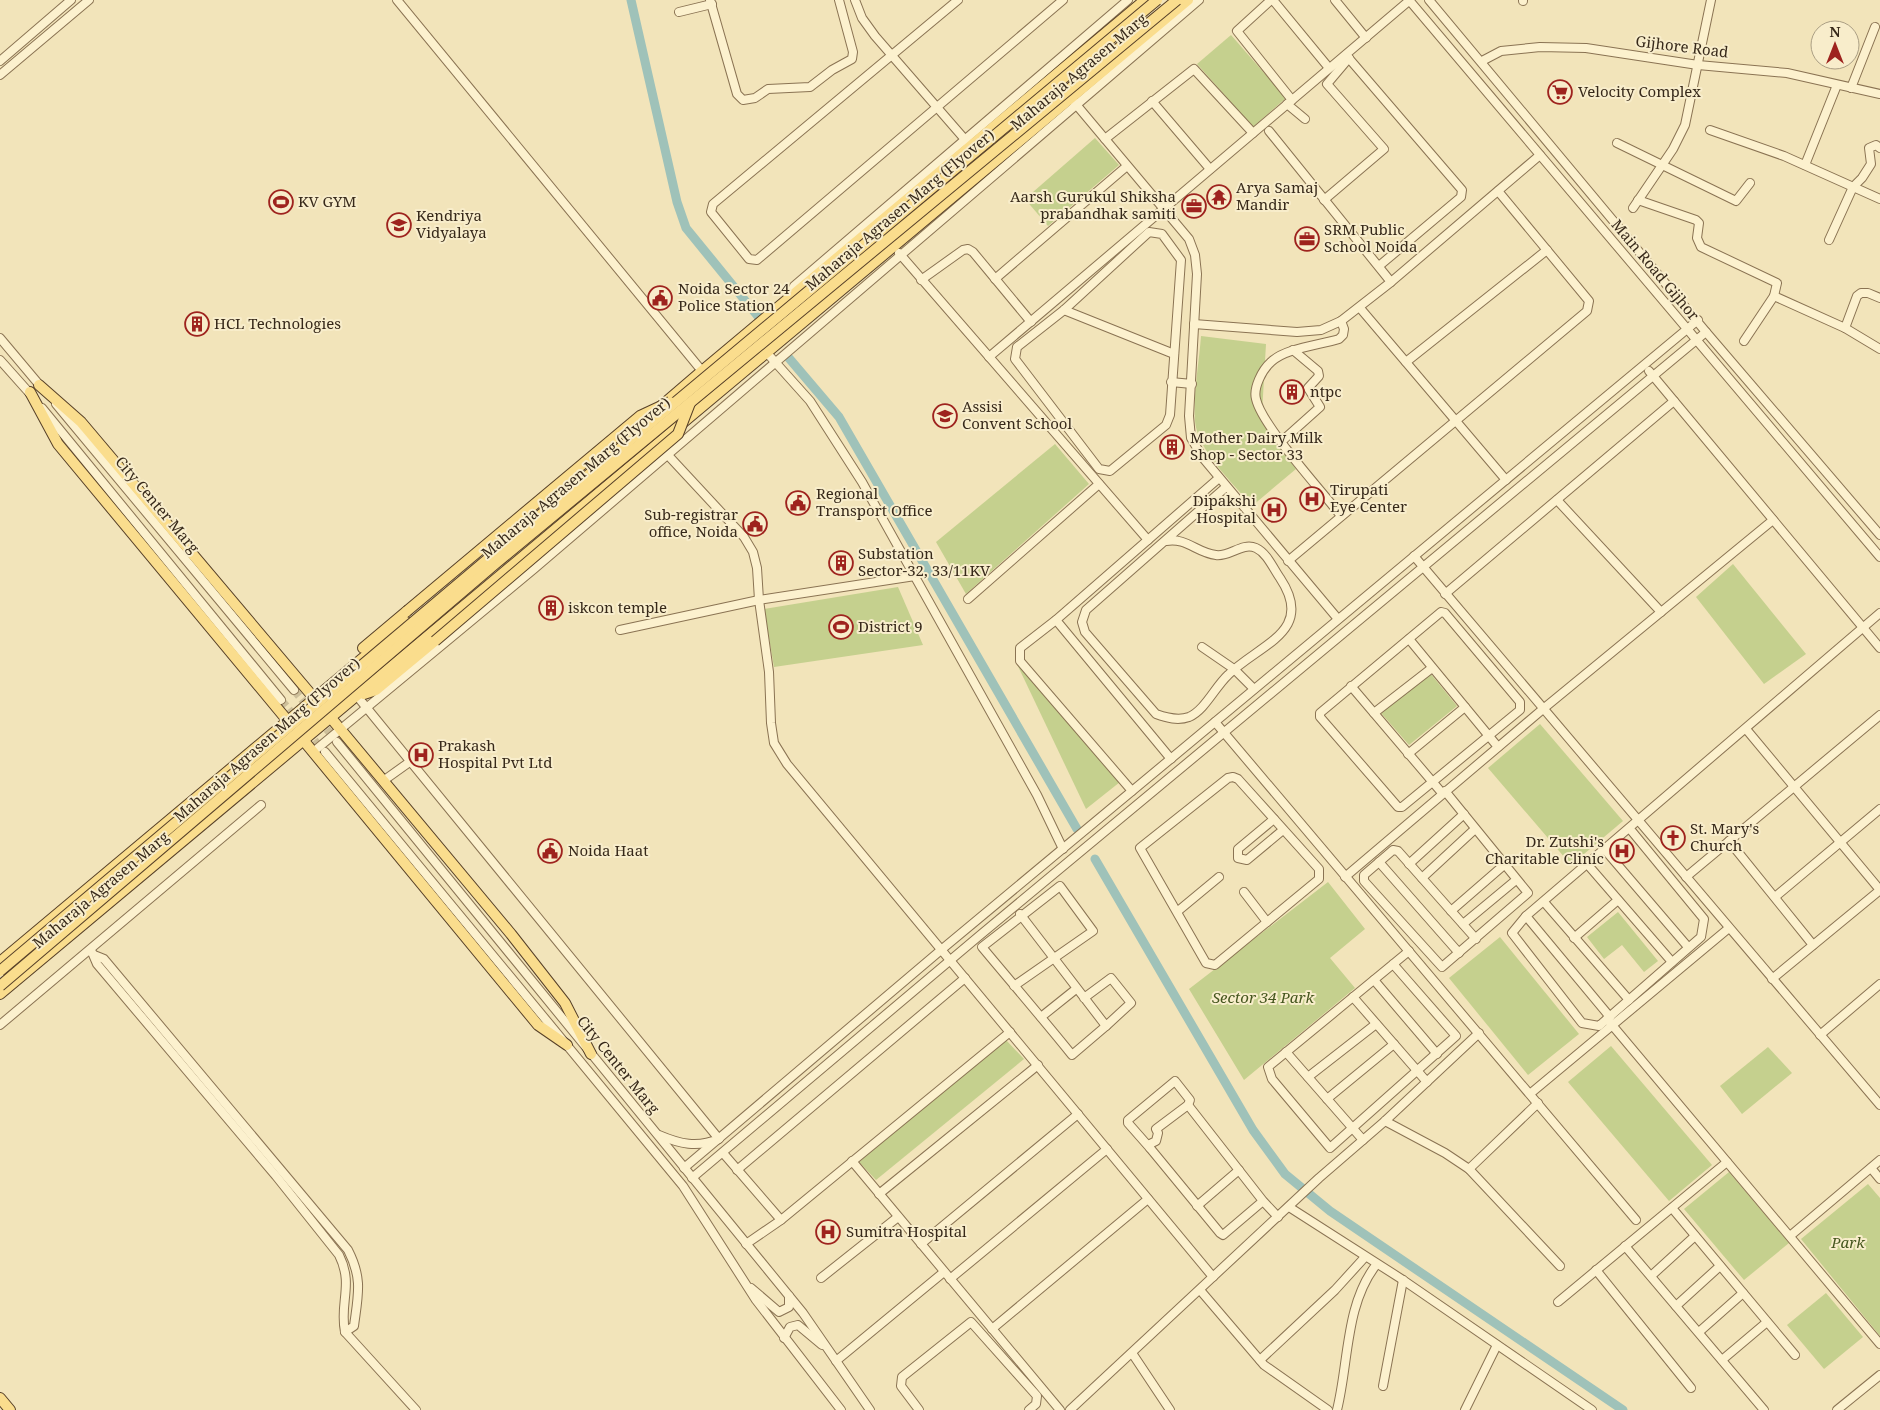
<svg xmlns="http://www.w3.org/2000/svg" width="1880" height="1410" viewBox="0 0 1880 1410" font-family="'Noto Serif',serif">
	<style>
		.green { fill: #c5d08e }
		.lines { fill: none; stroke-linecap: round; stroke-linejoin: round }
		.canal { stroke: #9fc2b9; stroke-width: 9 }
		.minor-tunnel { stroke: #cdbf9a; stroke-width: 8; stroke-dasharray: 8 4; stroke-linecap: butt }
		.minor-casing { stroke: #8a7353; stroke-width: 10 }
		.major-casing { stroke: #574028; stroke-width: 12 }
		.minor { stroke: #fcf1ce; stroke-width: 8 }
		.major { stroke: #fadd8d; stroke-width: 10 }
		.major-bridge-casing { stroke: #574028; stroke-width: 12; stroke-linecap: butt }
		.major-bridge { stroke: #fadd8d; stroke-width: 10 }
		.labels { text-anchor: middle; stroke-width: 4; stroke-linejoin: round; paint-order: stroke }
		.street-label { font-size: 15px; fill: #37291a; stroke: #f8edcb }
		.poi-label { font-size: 15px; fill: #37291a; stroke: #f8edcb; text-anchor: start }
		.park-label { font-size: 15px; font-style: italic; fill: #45561e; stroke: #f8edcb }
	</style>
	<rect width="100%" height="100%" fill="#f2e4ba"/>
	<g class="green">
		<polygon points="1231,35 1286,98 1253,127 1197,64"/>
		<polygon points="1095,138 1119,165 1048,226 1025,199"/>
		<path d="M1201,336l65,8 -4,69 4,14 30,42 -44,37c-18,-22 -55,-56 -57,-85 -2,-27 4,-57 6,-85z"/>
		<polygon points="1055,444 1089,484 966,594 936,542"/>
		<polygon points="1733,564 1806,654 1764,684 1696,597"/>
		<polygon points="898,587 923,645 774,667 764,609"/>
		<polygon points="1015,660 1120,782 1086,809"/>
		<polygon points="1430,673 1457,706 1409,745 1381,713"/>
		<polygon points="1540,724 1623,821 1571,865 1488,768"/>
		<polygon points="1328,882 1365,929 1330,958 1355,988 1244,1080 1189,989"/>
		<polygon points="1618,912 1658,961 1644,972 1622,945 1604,959 1587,937"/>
		<polygon points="1500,937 1579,1034 1528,1075 1449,978"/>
		<polygon points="1005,1039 1024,1059 876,1180 859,1162"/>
		<polygon points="1611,1046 1712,1165 1669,1201 1568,1082"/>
		<polygon points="1768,1047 1792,1073 1742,1114 1720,1086"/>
		<polygon points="1729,1172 1789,1243 1744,1280 1684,1209"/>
		<polygon points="1868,1184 1880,1198 1880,1336 1801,1239"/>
		<polygon points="1826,1293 1863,1337 1824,1369 1787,1325"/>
	</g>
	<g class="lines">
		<g class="canal">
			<polyline points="631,0 677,202 686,228 765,325"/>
			<polyline points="788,357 839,417 1077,829"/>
			<polyline points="1095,859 1253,1130 1285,1174 1330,1211 1623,1410"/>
		</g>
		<g class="minor-tunnel">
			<polyline points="294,690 309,708"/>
			<polyline points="281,700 296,718"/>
			<polyline points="319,720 336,740"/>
			<polyline points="307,731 323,751"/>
		</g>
		<g class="minor-casing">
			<g id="minor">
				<polyline points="397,0 702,371"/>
				<polyline points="710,0 737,94 743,100 755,98 768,89 810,87 832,70 852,59 853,52 839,0"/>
				<polyline points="855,0 862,18 875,36 968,143"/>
				<polyline points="958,0 713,204 711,212 749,259 757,260 1063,0"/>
				<polyline points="1271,0 1237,31 1292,100"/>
				<polyline points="1273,0 1329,68"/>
				<polyline points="1335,0 1366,38"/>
				<polyline points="1409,0 1880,557"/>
				<polyline points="1429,0 1706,332 1880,535"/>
				<polyline points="1523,1 1523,0"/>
				<polyline points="679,12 712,4"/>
				<polyline points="1346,55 1462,190 1461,197 1379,266"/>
				<polyline points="0,61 71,0"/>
				<polyline points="1482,61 1501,51 1540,47 1586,48 1698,65 1787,73 1880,94"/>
				<polyline points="0,75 89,0"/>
				<polyline points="1851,88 1875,27"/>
				<polyline points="1152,101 1210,169"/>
				<polyline points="1074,102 1189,239 1195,255 1197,274 1189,416 1191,438 1203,458 1338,619"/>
				<polyline points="1287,104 1305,119"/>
				<polyline points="1710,130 1784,156 1880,199"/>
				<polyline points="1269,131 1391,282"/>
				<polyline points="1105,139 1194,69 1253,133"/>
				<polyline points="1617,143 1736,201 1750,183"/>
				<polyline points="1805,165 1837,85"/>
				<polyline points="1324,200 1384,149 1327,84 1349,58"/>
				<polyline points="1638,200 1696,220 1699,223 1697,238 1701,247 1777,283 1774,296 1845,328 1880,349"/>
				<polyline points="1633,208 1673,149 1685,125 1711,0"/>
				<polygon points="1149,232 1162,234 1181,260 1170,415 1166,425 1110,471 1099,469 1015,359 1017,347 1064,310"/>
				<polyline points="1829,240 1853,187 1862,178 1871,164 1869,148 1876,145 1880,148"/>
				<polyline points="899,253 1148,540"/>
				<polyline points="995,279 1127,166"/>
				<polyline points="921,280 963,250 968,249 973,252 1031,322"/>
				<polyline points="789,296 794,286 1128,0"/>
				<polyline points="1360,308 1506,480"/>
				<polyline points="1064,310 1174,354"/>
				<path d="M1341,321l3,8 -1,6 -4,4c-19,6 -54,9 -68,23 -9,8 -18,26 -15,37 6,27 66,92 85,117"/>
				<polyline points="1194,324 1297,332 1321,330 1341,321 1391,282 1540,155"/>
				<polyline points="1845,328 1857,296 1861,293 1868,293 1880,298"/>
				<polyline points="0,338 42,388"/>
				<polyline points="1744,341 1774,296"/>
				<polyline points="767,353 810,401 862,482 1037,795 1063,849"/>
				<polyline points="989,357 1410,0"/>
				<polyline points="0,360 33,397"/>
				<polyline points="1406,362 1547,250"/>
				<polyline points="1649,371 1880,648"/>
				<polyline points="1171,382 1192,384"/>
				<polyline points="56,404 294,690"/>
				<polyline points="42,408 281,700"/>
				<polyline points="1282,441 1320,407 1308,388 1319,376 1318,371 1293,350"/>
				<polyline points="665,452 744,537 753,552 757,568 759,600 769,672 771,723 774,743 787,764 1213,1277"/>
				<polyline points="1557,500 1661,612"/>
				<path d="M1166,541c20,-4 31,12 50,14 14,2 26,-13 40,-7 11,5 17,20 24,30 36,54 -21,66 -52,97 -13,12 -23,35 -39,42 -11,4 -22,1 -33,-3l-71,-82 -3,-10 4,-12 140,-123"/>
				<polyline points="1414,556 1880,1105"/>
				<polyline points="1288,561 1587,311 1589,301 1498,191"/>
				<polyline points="1445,594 1674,401"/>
				<polyline points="968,599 1099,484"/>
				<polygon points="1441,612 1445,613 1520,702 1520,710 1402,807 1398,807 1320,717 1320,713"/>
				<polyline points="1056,620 1171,759"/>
				<polyline points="620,630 759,600 915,576"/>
				<polyline points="1409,639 1498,747"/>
				<polyline points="1202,647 1234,669 1254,689"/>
				<polyline points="1351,686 1442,793"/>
				<path d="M357,696l362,443c-22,9 -39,5 -60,-4"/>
				<polyline points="1374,713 1432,668"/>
				<polyline points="1215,722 1636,1220"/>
				<polyline points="1746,729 1880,890"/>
				<polyline points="337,742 803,1313 870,1410"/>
				<polyline points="313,752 534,569 1199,0"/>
				<polyline points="325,752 683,1186 756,1300 841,1410"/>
				<polyline points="1408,754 1465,707"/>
				<polygon points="1233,777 1238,779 1319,869 1319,879 1215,965 1206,963 1140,848 1228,778"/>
				<polyline points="383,781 411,761"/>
				<polyline points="1132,791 1020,661 1020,648 1056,620 1219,478"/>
				<polyline points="1445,791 1528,893 1442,967 1364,881 1364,875 1393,850 1398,851 1476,939"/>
				<polyline points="1274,819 1238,849 1238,858 1247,860 1283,830"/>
				<polyline points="1630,829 1704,919 1701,937 1599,1026 1582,1023 1512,933 1526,916 1880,613"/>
				<polyline points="1729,841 1813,945"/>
				<polyline points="1605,850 1688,947"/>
				<polyline points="1379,862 1459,953"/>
				<polyline points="1409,864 1464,814"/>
				<polyline points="1588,865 1672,962"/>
				<polyline points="1345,877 1543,709 1773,520"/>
				<polyline points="1686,877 1880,715"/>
				<polyline points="1422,878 1475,829"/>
				<polyline points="1244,892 1267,922"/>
				<polyline points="1775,897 1880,809"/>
				<polyline points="1544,902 1629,1000"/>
				<polyline points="1178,911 1219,877"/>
				<polyline points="1451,911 1504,865"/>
				<polyline points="1020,914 1106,1026 1131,1003 1111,978 1084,998"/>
				<polyline points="1526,916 1610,1017"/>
				<polyline points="1463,924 1516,880"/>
				<polyline points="1574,938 1618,900"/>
				<path d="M91,950l6,14 179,212 63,79c15,30 0,48 6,77l71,78"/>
				<path d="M94,955l10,4 244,291c15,29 10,45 6,76l-9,6"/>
				<path d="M1393,964l63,72 -126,112 -58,-69 -4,-12c47,-39 94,-77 141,-116"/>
				<polyline points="1772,979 1880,890"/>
				<polyline points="1374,980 1437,1054"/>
				<path d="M1014,986l79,-55 -33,-45 -78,61c30,36 61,72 90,108l34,-29"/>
				<polyline points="1353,997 1427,1082"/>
				<polyline points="1041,1017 1076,989"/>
				<polyline points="1607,1019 1880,1344"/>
				<polyline points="0,1025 261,805"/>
				<polyline points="1820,1035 1880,984"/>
				<polyline points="1286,1052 1363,1140"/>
				<polyline points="1308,1077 1376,1024"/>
				<polyline points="1531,1093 1729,928"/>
				<polyline points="1327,1099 1394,1044"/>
				<polyline points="1385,1121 1445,1153 1469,1169 1560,1266"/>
				<polyline points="1150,1148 1128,1123 1128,1120 1175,1081 1190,1100 1188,1105"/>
				<polyline points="723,1153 781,1220 1010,1032"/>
				<polyline points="852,1161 1060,1410"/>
				<polyline points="684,1168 941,950 1698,320"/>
				<polyline points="1871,1168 1880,1179"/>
				<polyline points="1469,1169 1538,1103"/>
				<polyline points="737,1170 965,978"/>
				<polyline points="692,1178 979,936 1706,332"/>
				<polyline points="879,1194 1038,1065"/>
				<polyline points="1263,1201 1223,1235 1220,1233 1150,1148 1150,1144 1156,1141 1158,1133 1156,1129 1188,1105 1263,1201 1278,1217"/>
				<polyline points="1197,1206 1239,1170"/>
				<polyline points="1289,1207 1403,1280 1592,1410"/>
				<polyline points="1672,1208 1795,1355"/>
				<polyline points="1790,1236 1880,1160"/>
				<polyline points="746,1244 781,1220"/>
				<polyline points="921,1244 1078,1114"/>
				<polyline points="1625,1246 1764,1410"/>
				<polyline points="1596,1270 1691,1388"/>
				<polyline points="1651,1276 1695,1236"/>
				<polyline points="821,1278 898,1217"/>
				<polyline points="950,1279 1107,1149"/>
				<polyline points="751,1288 779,1312 789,1307 789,1296"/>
				<polyline points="1200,1290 1264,1365 1328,1410"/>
				<polyline points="1558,1302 1727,1162"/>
				<polyline points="1676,1306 1720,1266"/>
				<polyline points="992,1329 1148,1199"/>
				<polyline points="1699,1332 1743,1293"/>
				<polyline points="784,1338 790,1327 798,1325 822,1345"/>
				<polyline points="1132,1353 1170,1410"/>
				<polyline points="1260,1360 1335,1290 1365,1257"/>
				<polyline points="1722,1360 1767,1322"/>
				<polyline points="836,1361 944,1272"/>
				<polyline points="1383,1386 1403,1280"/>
				<polyline points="919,1410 901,1386 902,1377 971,1322 1037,1396 1036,1404 1029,1410"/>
				<polyline points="1070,1410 1319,1178 1385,1121 1479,1033"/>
				<path d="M1337,1410c12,-48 8,-105 39,-145"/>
				<polyline points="1465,1410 1497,1345"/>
				<polyline points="1837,1410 1880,1375"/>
			</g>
		</g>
		<g class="major-casing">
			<g id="major">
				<polyline points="39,385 81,422 314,698"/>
				<polyline points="30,392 58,444 287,720"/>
				<polyline points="568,486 702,371 1145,0"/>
				<polyline points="363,648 407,611"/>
				<polyline points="364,694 376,690 435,641"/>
				<polyline points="331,718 511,934 565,1003 591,1054"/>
				<polyline points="304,741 538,1025 567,1045"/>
				<polyline points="0,962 406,622"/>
				<polyline points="0,994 1188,0"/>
				<polyline points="0,1398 10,1410"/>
			</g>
		</g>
		<use href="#minor" class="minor"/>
		<use href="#major" class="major"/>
		<g class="major-bridge-casing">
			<g id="major-bridge">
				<polyline points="407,611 640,416 670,402"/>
				<polyline points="435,641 678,434 690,403"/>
				<polyline points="0,971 489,558 1157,0"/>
				<polyline points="0,986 495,564 1177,0"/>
			</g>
		</g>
		<use href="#major-bridge" class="major-bridge"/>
	</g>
	<defs>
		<g id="supermarket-ring" transform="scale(1.25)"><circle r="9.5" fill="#f8edcb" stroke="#9e231e" stroke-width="1.5"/><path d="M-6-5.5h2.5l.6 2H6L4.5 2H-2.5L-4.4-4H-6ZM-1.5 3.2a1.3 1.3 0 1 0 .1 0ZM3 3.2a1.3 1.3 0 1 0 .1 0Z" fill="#9e231e"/></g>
		<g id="temple-ring" transform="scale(1.25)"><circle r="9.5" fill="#f8edcb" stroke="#9e231e" stroke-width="1.5"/><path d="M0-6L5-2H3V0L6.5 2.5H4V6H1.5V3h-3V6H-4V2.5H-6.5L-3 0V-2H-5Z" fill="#9e231e"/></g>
		<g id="stadium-ring" transform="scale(1.25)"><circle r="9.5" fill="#f8edcb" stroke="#9e231e" stroke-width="1.5"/><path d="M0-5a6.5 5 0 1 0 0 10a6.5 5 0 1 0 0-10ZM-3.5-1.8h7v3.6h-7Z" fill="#9e231e"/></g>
		<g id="office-ring" transform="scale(1.25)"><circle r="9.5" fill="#f8edcb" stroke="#9e231e" stroke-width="1.5"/><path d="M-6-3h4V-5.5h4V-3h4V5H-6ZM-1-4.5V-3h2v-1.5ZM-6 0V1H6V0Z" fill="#9e231e"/></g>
		<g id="school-ring" transform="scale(1.25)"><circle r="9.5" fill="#f8edcb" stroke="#9e231e" stroke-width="1.5"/><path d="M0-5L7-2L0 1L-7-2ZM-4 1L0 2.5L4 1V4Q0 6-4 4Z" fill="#9e231e"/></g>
		<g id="civic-ring" transform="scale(1.25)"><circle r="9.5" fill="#f8edcb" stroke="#9e231e" stroke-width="1.5"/><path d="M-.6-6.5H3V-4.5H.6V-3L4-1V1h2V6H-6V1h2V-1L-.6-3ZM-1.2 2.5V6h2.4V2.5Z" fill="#9e231e"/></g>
		<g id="building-ring" transform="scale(1.25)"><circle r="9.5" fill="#f8edcb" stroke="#9e231e" stroke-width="1.5"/><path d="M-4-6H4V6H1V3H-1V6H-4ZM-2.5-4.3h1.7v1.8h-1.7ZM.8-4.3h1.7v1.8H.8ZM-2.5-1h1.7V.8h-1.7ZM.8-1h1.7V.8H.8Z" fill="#9e231e"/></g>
		<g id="hospital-ring" transform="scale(1.25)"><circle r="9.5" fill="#f8edcb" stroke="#9e231e" stroke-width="1.5"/><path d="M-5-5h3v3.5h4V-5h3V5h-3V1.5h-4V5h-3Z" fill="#9e231e"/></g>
		<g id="church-ring" transform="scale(1.25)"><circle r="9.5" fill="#f8edcb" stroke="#9e231e" stroke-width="1.5"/><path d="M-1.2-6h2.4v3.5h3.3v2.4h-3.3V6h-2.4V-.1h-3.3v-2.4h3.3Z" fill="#9e231e"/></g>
	</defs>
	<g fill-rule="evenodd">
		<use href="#supermarket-ring" x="1560" y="92"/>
		<use href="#temple-ring" x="1219" y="197"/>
		<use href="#stadium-ring" x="281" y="202"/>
		<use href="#office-ring" x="1194" y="206"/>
		<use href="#school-ring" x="399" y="225"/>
		<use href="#office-ring" x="1307" y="239"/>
		<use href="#civic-ring" x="660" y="298"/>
		<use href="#building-ring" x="197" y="324"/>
		<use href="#building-ring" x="1292" y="392"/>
		<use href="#school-ring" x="945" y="416"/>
		<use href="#building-ring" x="1172" y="447"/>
		<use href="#hospital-ring" x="1312" y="499"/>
		<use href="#civic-ring" x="798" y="503"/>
		<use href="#hospital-ring" x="1274" y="510"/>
		<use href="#civic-ring" x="755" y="524"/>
		<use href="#building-ring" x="841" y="563"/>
		<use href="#building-ring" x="551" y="608"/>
		<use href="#stadium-ring" x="841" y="627"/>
		<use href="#hospital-ring" x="421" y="755"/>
		<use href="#church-ring" x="1673" y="838"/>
		<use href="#civic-ring" x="550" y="851"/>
		<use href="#hospital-ring" x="1622" y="851"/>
		<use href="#hospital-ring" x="828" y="1232"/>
	</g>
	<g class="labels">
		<g class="street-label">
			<text transform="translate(1682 47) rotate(7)" y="5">Gijhore Road</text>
			<text transform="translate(1079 72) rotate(-40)" y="5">Maharaja Agrasen Marg</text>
			<text transform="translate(900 210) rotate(-40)" y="5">Maharaja Agrasen Marg (Flyover)</text>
			<text transform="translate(1655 270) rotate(50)" y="5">Main Road Gijhor</text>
			<text transform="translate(576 478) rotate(-40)" y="5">Maharaja Agrasen Marg (Flyover)</text>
			<text transform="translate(157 505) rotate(50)" y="5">City Center Marg</text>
			<text transform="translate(267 740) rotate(-41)" y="5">Maharaja Agrasen Marg (Flyover)</text>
			<text transform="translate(101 890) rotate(-40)" y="5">Maharaja Agrasen Marg</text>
			<text transform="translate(618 1065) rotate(51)" y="5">City Center Marg</text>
		</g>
		<g class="poi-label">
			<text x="1578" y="97">Velocity Complex</text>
			<text x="1236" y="193">Arya Samaj<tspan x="1236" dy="17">Mandir</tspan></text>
			<text x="1176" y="202" text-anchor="end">Aarsh Gurukul Shiksha<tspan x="1176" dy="17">prabandhak samiti</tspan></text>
			<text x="298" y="207">KV GYM</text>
			<text x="416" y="221">Kendriya<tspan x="416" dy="17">Vidyalaya</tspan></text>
			<text x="1324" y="235">SRM Public<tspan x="1324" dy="17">School Noida</tspan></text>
			<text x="678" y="294">Noida Sector 24<tspan x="678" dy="17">Police Station</tspan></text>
			<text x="214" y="329">HCL Technologies</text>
			<text x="1310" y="397">ntpc</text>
			<text x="962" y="412">Assisi<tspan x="962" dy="17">Convent School</tspan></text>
			<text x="1190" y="443">Mother Dairy Milk<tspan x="1190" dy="17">Shop - Sector 33</tspan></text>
			<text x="1330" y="495">Tirupati<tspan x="1330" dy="17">Eye Center</tspan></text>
			<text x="816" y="499">Regional<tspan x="816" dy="17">Transport Office</tspan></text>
			<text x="1256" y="506" text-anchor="end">Dipakshi<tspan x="1256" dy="17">Hospital</tspan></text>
			<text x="738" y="520" text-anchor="end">Sub-registrar<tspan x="738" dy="17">office, Noida</tspan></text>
			<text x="858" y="559">Substation<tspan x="858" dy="17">Sector-32, 33/11KV</tspan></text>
			<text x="568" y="613">iskcon temple</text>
			<text x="858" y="632">District 9</text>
			<text x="438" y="751">Prakash<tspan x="438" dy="17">Hospital Pvt Ltd</tspan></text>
			<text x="1690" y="834">St. Mary's<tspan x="1690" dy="17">Church</tspan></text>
			<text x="1604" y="847" text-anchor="end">Dr. Zutshi's<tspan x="1604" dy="17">Charitable Clinic</tspan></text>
			<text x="568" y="856">Noida Haat</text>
			<text x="846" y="1237">Sumitra Hospital</text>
		</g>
		<g class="park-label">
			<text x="1263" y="1003">Sector 34 Park</text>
			<text x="1848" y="1248">Park</text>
		</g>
	</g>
	<g transform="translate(1835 45)"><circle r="24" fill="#f8edcb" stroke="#ab9f84"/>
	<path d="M0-4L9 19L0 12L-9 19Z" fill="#9e231e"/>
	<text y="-8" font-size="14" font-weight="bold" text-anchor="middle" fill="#37291a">N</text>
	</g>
</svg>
